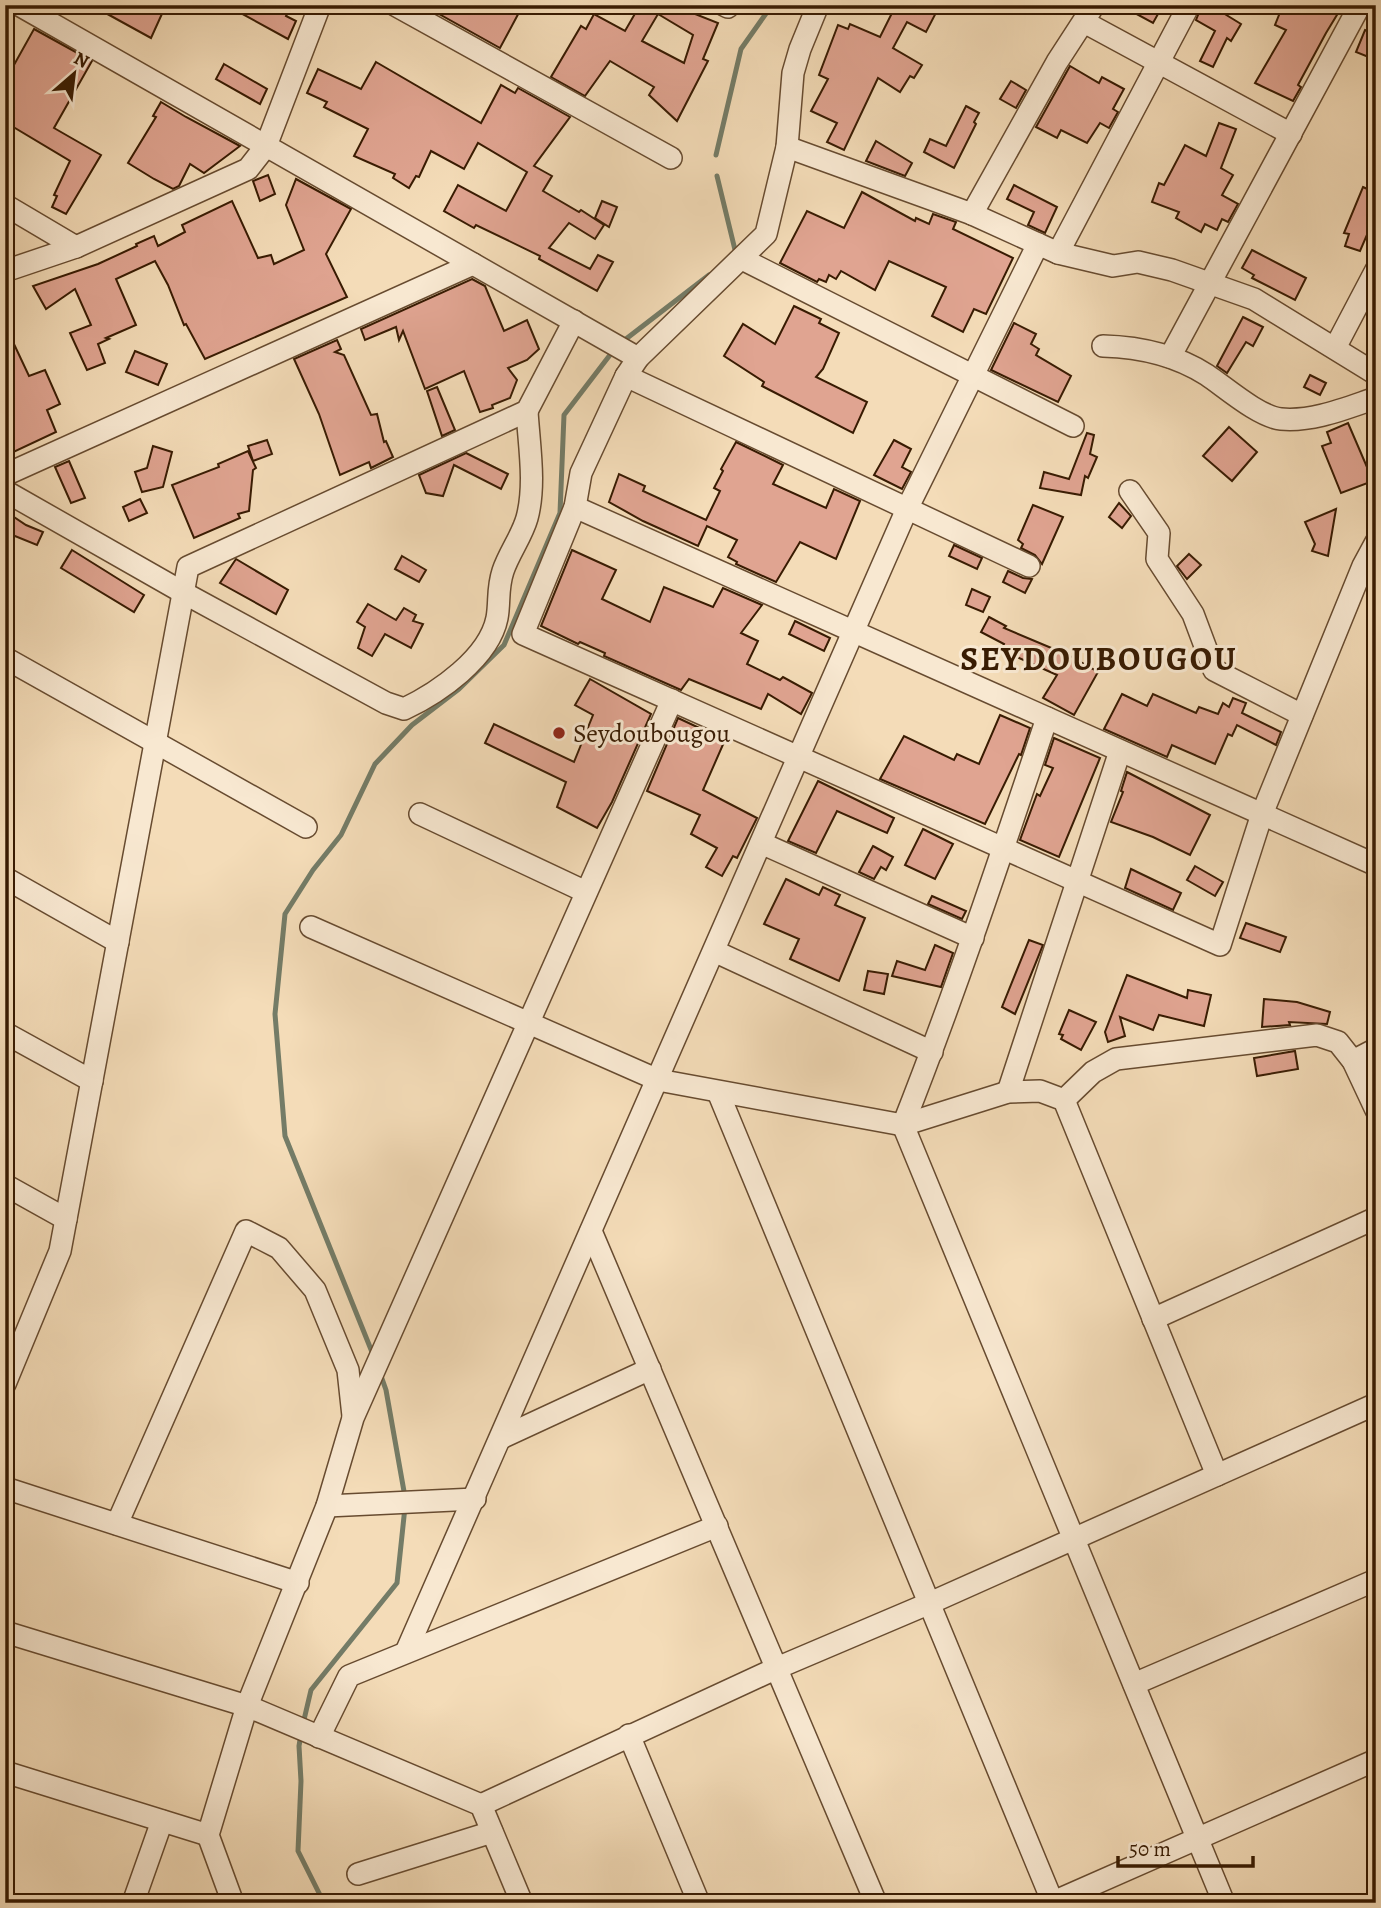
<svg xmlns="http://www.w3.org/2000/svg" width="1381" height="1908" viewBox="0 0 1381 1908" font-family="Alegreya,serif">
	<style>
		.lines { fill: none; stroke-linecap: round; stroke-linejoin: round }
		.stream { stroke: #747c67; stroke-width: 5 }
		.building { fill: #e0a491; stroke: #381b02; stroke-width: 2; fill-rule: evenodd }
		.minor-casing { stroke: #674b30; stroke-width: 24 }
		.minor { stroke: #f8e8d1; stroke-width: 21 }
		.poi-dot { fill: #8f2418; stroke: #f8e8d1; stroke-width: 2.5 }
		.labels { text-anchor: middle; stroke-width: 6; stroke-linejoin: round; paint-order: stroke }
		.poi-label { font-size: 26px; fill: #381b02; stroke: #f8e8d1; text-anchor: start }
		.district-label { font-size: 33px; font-weight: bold; letter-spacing: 2px; fill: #381b02; stroke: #f8e8d1 }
	</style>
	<rect width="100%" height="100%" fill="#f4dcb8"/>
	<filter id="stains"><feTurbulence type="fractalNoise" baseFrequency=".00286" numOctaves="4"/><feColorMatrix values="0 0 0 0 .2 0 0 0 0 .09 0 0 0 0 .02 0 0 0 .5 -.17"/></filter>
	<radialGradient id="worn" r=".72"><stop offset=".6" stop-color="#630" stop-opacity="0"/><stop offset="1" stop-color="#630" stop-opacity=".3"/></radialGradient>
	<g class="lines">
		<g class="stream">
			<polyline points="716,155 741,49 772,5"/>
			<polyline points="717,176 736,254"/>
			<polyline points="622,342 709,275"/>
			<polyline points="374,1357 285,1136 275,1014 285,914 313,870 341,835 375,764 412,725 459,689 504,645 560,513 564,415 613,351"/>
			<polyline points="380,1373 386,1390 405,1497"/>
			<polyline points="303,1724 311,1690 397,1583 405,1507"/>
			<polyline points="301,1734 299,1746 301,1781 298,1851 324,1903"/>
		</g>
	</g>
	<g class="building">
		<polygon points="91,5 166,5 151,38"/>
		<polygon points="226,5 291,5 286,16 296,21 288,39"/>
		<polygon points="423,5 523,5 500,48"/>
		<path d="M640,5h60l-5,9 23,9 -15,36 5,2 -31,60 -28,-26 5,-8 -44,-26 -25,35 -34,-19 30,-51 5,3 8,-15 31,17zM658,14l35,21 -9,28 -42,-22z"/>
		<polygon points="896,5 940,5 926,32 907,22 893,48 922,65 914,78 910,76 900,92 878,78 844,150 827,142 837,123 811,111 828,79 819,75 838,25 848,29 850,24 880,37"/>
		<polygon points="1120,5 1163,5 1153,23"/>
		<polygon points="1202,5 1210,5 1241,24 1231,41 1227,38 1213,67 1200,61 1215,31 1196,20"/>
		<polygon points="1283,5 1343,5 1326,33 1298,85 1301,87 1293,101 1255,83 1286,30 1275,25"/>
		<polygon points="34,29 92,61 54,128 101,155 66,214 52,207 57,196 54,195 70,161 5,122 5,81"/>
		<polygon points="1365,30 1376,35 1376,60 1356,52"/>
		<polygon points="376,62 481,123 501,85 515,93 518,88 570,117 534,166 552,176 543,191 579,212 581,210 604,225 595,239 569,223 549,248 590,269 598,255 613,262 597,291 539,259 540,256 476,225 474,228 444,211 458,185 506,211 527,172 478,143 464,169 431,151 419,177 416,176 409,188 393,178 395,174 354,156 368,129 324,107 327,102 307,93 318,69 361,89"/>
		<polygon points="224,64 267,89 260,104 216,79"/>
		<polygon points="1070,66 1099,83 1102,77 1124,89 1113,109 1118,112 1109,128 1100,123 1087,143 1061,130 1057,138 1036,127"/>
		<polygon points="1011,81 1026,90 1016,108 1000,99"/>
		<polygon points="161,102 186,117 240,146 204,173 190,164 179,186 173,189 154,179 128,163 156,117 153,116"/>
		<polygon points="966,106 979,113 974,122 976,124 954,168 924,152 930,139 946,146"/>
		<polygon points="1219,123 1236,129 1221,168 1233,175 1222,195 1238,204 1228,222 1222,219 1217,230 1205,224 1201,232 1176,218 1179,212 1152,202 1159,183 1164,185 1185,145 1206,156"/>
		<polygon points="876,141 912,163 905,176 866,161"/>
		<polygon points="268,175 275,194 260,201 253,181"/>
		<polygon points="296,179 351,209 326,254 347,297 205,359 186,324 184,325 168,285 155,261 116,279 136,325 106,338 109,339 98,344 105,363 87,370 70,333 91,325 75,289 46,309 33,286 98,264 137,246 136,244 154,236 158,246 185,232 182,225 232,201 258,258 271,255 274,264 304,250 286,205"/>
		<polygon points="1014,185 1057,207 1045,233 1028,225 1034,212 1007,199"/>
		<polygon points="1363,187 1376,193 1376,214 1360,251 1345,246 1349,234 1344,233"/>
		<polygon points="862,192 915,221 916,218 929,224 933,214 956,222 953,229 1013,258 986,314 974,309 963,332 932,316 946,287 889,261 875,290 841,271 836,279 829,275 826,282 819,279 817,282 780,263 807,211 844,228"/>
		<polygon points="602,201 617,207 609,227 595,218"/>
		<polygon points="1252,250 1306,278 1295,300 1252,278 1254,275 1242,268"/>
		<polygon points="472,279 485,286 504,331 527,320 539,349 527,360 508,368 517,380 510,398 492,405 493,408 480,412 464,371 425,389 403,331 399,340 396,327 365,340 361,329"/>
		<polygon points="794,306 821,319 819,323 839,333 823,369 816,377 867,402 853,433 762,386 764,382 724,356 743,324 775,344"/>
		<polygon points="1243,317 1263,327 1253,346 1246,342 1227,373 1217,366"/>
		<polygon points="1014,323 1036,334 1031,344 1039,349 1036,355 1071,376 1058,402 991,370"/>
		<polygon points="5,325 29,376 45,370 60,404 47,410 56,432 5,456 5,373 11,371 5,358"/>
		<polygon points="337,340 341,349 335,352 344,355 371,415 377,414 384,442 386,441 393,457 371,468 369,462 340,475 319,414 294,359"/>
		<polygon points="135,351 167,364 158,385 126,372"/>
		<polygon points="1310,375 1326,383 1320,395 1304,387"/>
		<polygon points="437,387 455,430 442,436 427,391"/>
		<polygon points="1348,423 1373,481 1341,493 1322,446 1331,443 1327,432"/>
		<polygon points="1229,427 1257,452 1232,481 1203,456"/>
		<polygon points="1087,433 1094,435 1090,454 1097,457 1088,478 1085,476 1081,495 1040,488 1044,472 1069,479"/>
		<polygon points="267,440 272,454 253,461 248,446"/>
		<polygon points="894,440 911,449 902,467 911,472 902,489 874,475"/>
		<polygon points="736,442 783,465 773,484 826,508 834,489 860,501 836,559 800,542 776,582 736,564 737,562 728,557 737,540 707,526 698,546 643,521 609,502 619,474 645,486 643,491 706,520 720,491 714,488 723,471 721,469"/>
		<polygon points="153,446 172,452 163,487 142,492 135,472 147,468"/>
		<polygon points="248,451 256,468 253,470 249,511 238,514 240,518 194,538 172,485 219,467 218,464"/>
		<polygon points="466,453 508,474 501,489 454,465 443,496 426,493 419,475"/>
		<polygon points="69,461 85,498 71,503 55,467"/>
		<polygon points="140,499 147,513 129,521 123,507"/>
		<polygon points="1119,503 1131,516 1122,528 1109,517"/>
		<polygon points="1033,505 1063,517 1042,564 1035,555 1021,548 1023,544 1018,540"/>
		<polygon points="1336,509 1328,556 1312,551 1315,544 1305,522"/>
		<polygon points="5,511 26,525 43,532 37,545 5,532"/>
		<polygon points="954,545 982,558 977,569 949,556"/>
		<polygon points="72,550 144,595 134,612 61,568"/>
		<polygon points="572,550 616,570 602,599 650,622 664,587 713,607 723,588 762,605 741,633 758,641 747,664 780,680 783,677 812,693 801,714 768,694 761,709 689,679 681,690 604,656 605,653 580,642 578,644 541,626"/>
		<polygon points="1189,554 1201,565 1187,579 1177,566"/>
		<polygon points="402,556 426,570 419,582 395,569"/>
		<polygon points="236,559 288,590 276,614 220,583"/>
		<polygon points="1008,571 1023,578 1032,579 1025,593 1003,582"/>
		<polygon points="972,589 990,597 983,612 966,605"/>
		<polygon points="368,604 396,620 404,608 416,615 413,621 423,624 411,648 385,634 372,656 358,648 365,627 357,622"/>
		<polygon points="989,617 1006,626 1004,628 1068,655 1098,672 1074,715 1043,698 1057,675 1001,650 1004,644 981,632"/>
		<polygon points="795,621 830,638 824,651 789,634"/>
		<polygon points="590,679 651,714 612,802 597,828 557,807 566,782 485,743 494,724 574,762 593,715 575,705"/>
		<polygon points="1122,694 1147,706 1153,694 1196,713 1199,707 1218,714 1223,703 1229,707 1233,698 1246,703 1242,713 1281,732 1276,745 1237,725 1232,736 1228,734 1215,764 1172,745 1167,757 1104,729"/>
		<polygon points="1000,715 1030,728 1021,755 1019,754 985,824 880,779 904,736 954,760 957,754 979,764"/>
		<polygon points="678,718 725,740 703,790 757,818 737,858 733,856 722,876 706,867 717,848 691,834 700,815 647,791"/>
		<polygon points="1054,738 1100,758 1059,857 1020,840 1037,794 1040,796 1053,768 1045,765"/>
		<polygon points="1127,772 1210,815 1190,855 1153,837 1111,822 1123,792 1121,791"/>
		<polygon points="818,781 894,818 887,833 837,811 816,853 788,841"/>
		<polygon points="923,829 953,844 935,879 905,865"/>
		<polygon points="873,846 893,857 886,870 881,867 874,879 859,872"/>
		<polygon points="1195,866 1223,882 1215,896 1187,880"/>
		<polygon points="1131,869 1181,893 1173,910 1125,888"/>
		<polygon points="786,879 819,895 823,887 840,895 835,905 865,918 839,981 790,959 799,939 764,924"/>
		<polygon points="932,896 966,911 962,919 928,904"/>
		<polygon points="1246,923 1286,937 1280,952 1240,938"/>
		<polygon points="1029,940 1043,945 1015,1014 1002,1007"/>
		<polygon points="935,945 953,953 941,987 892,976 897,961 925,970"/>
		<polygon points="868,971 888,974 884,994 864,990"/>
		<polygon points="1127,975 1187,998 1188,990 1211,995 1204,1026 1159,1015 1153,1030 1120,1017 1125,1036 1108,1042 1105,1032"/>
		<polygon points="1264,999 1297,1002 1330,1012 1327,1024 1289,1022 1290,1025 1262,1027"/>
		<polygon points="1069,1010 1096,1022 1081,1050 1061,1039 1063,1035 1059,1034"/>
		<polygon points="1295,1051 1298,1069 1257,1076 1254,1058"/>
	</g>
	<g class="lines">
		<g class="minor-casing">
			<g id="minor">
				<polyline points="19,5 638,358"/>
				<polyline points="395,5 671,158"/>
				<polyline points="724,5 728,7"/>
				<polyline points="818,5 800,49 793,73 787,147 766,234 638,358 626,376 581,473 575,507 523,634 1220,945 1262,814 1363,566 1376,542"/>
				<polyline points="1084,22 1291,134"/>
				<polyline points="787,147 972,214 1058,253 1113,266 1138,262 1172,270 1254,299 1376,374"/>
				<polyline points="5,205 76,247"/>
				<polyline points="972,214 1057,62 1094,5"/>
				<polyline points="1058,253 1189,5"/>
				<polyline points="742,259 1073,426"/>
				<polyline points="5,271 76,247 248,169 266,146 320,5"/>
				<path d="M1103,346c36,1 73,9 104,29 18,12 52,42 74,44 32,3 65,-11 95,-21"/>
				<polyline points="1335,348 1376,270"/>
				<polyline points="1170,357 1360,5"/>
				<polyline points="626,376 1029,566"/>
				<polyline points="5,475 473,264"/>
				<path d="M5,491l179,102 202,110 18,6c34,-16 85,-51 93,-91 3,-16 0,-29 6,-47 6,-18 19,-35 24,-53 9,-33 2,-73 0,-107"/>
				<polyline points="1130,491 1159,533 1157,559 1193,614 1214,670 1302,715"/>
				<polyline points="575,507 1376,865"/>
				<polyline points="5,658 306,827"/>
				<path d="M1047,718c-46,137 -91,273 -144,407l321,778"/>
				<polyline points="420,814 586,892"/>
				<polyline points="761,843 973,938"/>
				<polyline points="5,878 118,942"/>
				<polyline points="311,927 658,1080 903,1125 1008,1092 1040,1091 1064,1100 1217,1475"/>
				<polyline points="714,951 932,1052"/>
				<polyline points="5,1033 92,1081"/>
				<polyline points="1353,1061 1376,1049"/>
				<polyline points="718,1092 1053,1903"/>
				<polyline points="1008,1092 1120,751"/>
				<polyline points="1064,1100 1093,1072 1116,1059 1317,1035 1338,1042 1353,1061 1376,1110"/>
				<polyline points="5,1185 66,1219"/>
				<polyline points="591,1231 876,1903"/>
				<polyline points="1153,1319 1376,1218"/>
				<polyline points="5,1384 60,1251 188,567 527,411 574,321"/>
				<polyline points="501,1438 650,1369"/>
				<polyline points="5,1488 298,1583"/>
				<polyline points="327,1506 475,1499"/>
				<polyline points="117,1524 246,1231 279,1248 315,1290 348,1370 353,1416"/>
				<polyline points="5,1632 247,1706 481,1805 522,1903"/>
				<polyline points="406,1652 907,509 1038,244"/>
				<polyline points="1134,1684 1376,1580"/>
				<polyline points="629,1735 699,1903"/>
				<polyline points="319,1737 349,1676 717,1526"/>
				<polyline points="5,1772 208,1835"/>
				<polyline points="481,1805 777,1668 930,1603 1376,1404"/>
				<polyline points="358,1874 492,1832"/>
				<polyline points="133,1903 162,1821"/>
				<polyline points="233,1903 208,1835 247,1706 327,1506 353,1418 672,700"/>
				<polyline points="1051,1903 1376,1760"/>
			</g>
		</g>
		<use href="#minor" class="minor"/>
	</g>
	<circle class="poi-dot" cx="559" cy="733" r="7"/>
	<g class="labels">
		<g class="poi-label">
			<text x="573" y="742">Seydoubougou</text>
		</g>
		<g class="district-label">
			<text x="1099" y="670">SEYDOUBOUGOU</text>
		</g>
	</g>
	<rect width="1381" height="1908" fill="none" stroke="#f4dcb8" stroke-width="28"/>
	<rect x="7" y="7" width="1367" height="1894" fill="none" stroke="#381b02" stroke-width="3.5"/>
	<rect x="14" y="14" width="1353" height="1880" fill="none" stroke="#381b02" stroke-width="2"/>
	<g transform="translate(74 74) rotate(28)" stroke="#f8e8d1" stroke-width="5" paint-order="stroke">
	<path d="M0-5L12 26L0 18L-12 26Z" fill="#381b02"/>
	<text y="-10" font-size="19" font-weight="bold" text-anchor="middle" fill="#381b02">N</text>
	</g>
	<path d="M1118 1856v10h135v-10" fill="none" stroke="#381b02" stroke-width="3.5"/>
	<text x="1129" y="1856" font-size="21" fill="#381b02" stroke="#f8e8d1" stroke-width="5" paint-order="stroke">50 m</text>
	<rect width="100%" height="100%" filter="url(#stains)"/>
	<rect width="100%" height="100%" fill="url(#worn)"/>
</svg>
